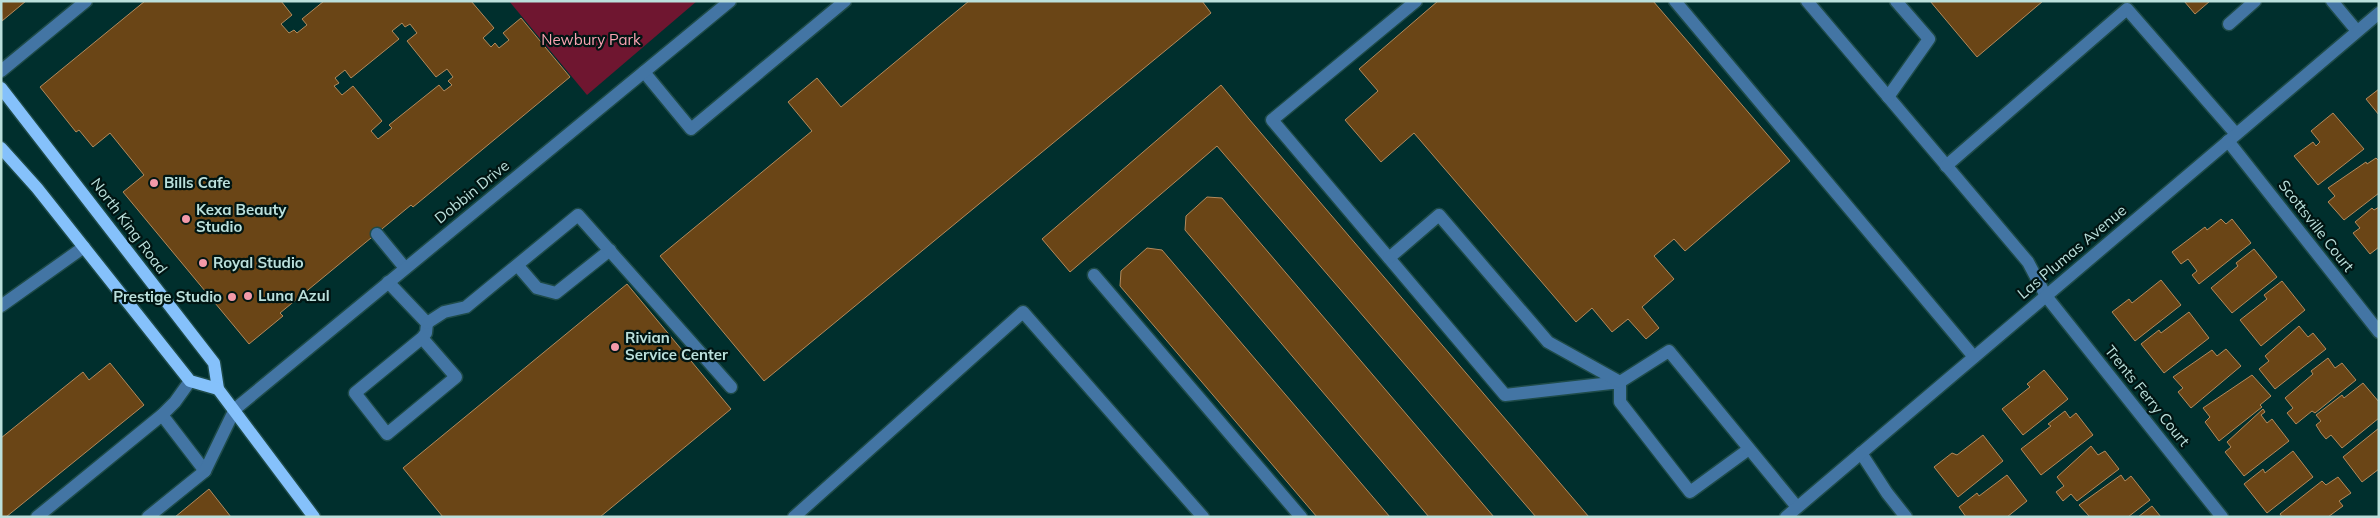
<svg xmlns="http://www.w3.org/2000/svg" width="2380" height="518" viewBox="0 0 2380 518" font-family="Mulish,sans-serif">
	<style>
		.green { fill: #6f1630 }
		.building { fill: #6a4516; stroke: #b38a5c; fill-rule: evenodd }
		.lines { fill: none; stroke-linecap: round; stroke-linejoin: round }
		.minor-casing { stroke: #1e4b49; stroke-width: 15 }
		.major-casing { stroke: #1e4b49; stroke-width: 15 }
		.minor { stroke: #4375a4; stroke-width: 12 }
		.major { stroke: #85c1fb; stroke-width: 12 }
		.poi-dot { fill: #f39aa9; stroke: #001513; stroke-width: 2 }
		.labels { text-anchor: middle; stroke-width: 4.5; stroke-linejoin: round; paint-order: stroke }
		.park-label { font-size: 15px; fill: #f9a2b1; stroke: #001513 }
		.poi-label { font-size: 15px; font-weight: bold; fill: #bbe0dc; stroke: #001513; text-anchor: start }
		.street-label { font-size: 15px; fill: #bbe0dc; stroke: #001513 }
	</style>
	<rect width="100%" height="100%" fill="#002f2d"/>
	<polygon class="green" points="509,1 697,1 587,95"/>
	<g class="building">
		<polygon points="1,1 26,1 2,21"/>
		<path d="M145,1h136l11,14 -11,9 8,9 5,-3 3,3 10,-8 -5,-6 22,-18h147l23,27 -11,10 8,9 4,-4 4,5 10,-8 -6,-7 18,-15 49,59 -157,130 -2,-2 -131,108 3,3 -34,28 -126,-152 21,-17 -34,-42 -17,14 -14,-17 -3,2 -36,-45zM402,23l3,4 5,-3 7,9 -10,8 29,36 11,-8 6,8 -5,4 4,4 -8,6 -5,-6 -50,40 3,3 -14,11 -7,-8 11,-10 -29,-35 -11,9 -8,-9 5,-3 -4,-5 10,-8 6,8 48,-39 -7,-8z"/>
		<polygon points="969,1 1202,1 1211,13 764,381 660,256 812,131 788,102 817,78 841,107"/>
		<polygon points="1438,1 1653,1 1790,161 1685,251 1674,239 1654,256 1674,279 1642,307 1659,328 1646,339 1628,319 1612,332 1592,308 1576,322 1414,133 1381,162 1345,120 1378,91 1359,69"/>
		<polygon points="1930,1 2043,1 1977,57"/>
		<polygon points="2184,1 2210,1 2195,14"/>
		<polygon points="1221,85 1249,119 1589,517 1536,517 1217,146 1070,272 1042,239"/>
		<polygon points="2379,89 2379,115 2366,99"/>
		<polygon points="2333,113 2364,149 2318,185 2294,156 2313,142 2316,146 2320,142 2311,131"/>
		<polygon points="2376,158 2379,161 2379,193 2344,220 2328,202 2335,196 2328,188 2366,162 2367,164"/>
		<polygon points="1207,197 1222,198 1494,517 1429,517 1185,230 1186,216"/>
		<polygon points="2379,207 2379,247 2370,254 2353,233 2360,228 2355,222 2372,208 2374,210"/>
		<polygon points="2221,219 2226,224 2232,219 2251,243 2199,284 2192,275 2197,271 2188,259 2181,264 2172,252 2205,227 2207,230"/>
		<polygon points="1147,248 1162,250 1390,517 1317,517 1120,286 1121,271"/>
		<polygon points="2254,249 2277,277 2232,313 2211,288 2238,266 2236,263"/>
		<polygon points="2161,280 2181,305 2135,341 2112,312 2129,299 2132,303"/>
		<polygon points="2282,281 2305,310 2261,346 2240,320 2267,299 2264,295"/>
		<polygon points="627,284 731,409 600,517 443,517 403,468"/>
		<polygon points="2189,312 2209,338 2164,373 2141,344 2159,330 2161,333"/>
		<polygon points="2299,326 2308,337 2313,333 2326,349 2275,389 2259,369 2269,361 2265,356"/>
		<polygon points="2226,349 2241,366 2191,408 2178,392 2183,388 2173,377 2212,350 2217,356"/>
		<polygon points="2328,358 2335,368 2342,363 2356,380 2315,413 2312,411 2296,424 2287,413 2293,408 2285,398 2313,374 2311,371"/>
		<polygon points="110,363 144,405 6,517 1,517 1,438 83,372 89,380"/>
		<polygon points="2044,370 2068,399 2023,435 2002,409 2030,387 2027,384"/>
		<polygon points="2252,375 2271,396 2260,405 2262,407 2219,441 2205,422 2210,417 2203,408"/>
		<polygon points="2363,383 2379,402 2379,418 2342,448 2331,435 2326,439 2321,433 2316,425 2321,421 2316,415 2342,395 2344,398"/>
		<polygon points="2263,409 2265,412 2261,415 2267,423 2272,419 2289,441 2244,476 2225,452 2231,447 2227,442"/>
		<polygon points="2065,411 2070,418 2076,413 2093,435 2041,475 2021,449 2051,426 2048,424"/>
		<polygon points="2379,428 2379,469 2362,482 2343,457"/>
		<polygon points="1983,435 2003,461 1958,497 1934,467 1952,453 1957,455"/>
		<polygon points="2091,446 2098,455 2105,451 2119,469 2077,501 2071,494 2063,501 2056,492 2064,486 2057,477"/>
		<polygon points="2293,451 2313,477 2267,513 2244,484 2263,469 2265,473"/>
		<polygon points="2007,475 2027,501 2007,517 1966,517 1959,507 1977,493 1979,496"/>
		<polygon points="2121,475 2125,481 2131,476 2150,500 2128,517 2090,517 2079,505"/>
		<polygon points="2338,477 2351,493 2339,501 2343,506 2328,517 2282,517 2280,514 2322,481 2326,485"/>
		<polygon points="209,489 231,517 175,517"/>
		<polygon points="2152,506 2161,517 2138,517"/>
	</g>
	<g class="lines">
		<g class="minor-casing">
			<g id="minor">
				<polyline points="1416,1 1272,120 1505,395 1620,382 1620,402 1690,492 1749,449"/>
				<polyline points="1675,1 1974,357"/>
				<polyline points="1807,1 2028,262 2046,296 2222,517"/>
				<polyline points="2332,1 2357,31"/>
				<polyline points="2229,24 2255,1"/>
				<polyline points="1,71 86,1"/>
				<polyline points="644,72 691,129 845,1"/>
				<polyline points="1888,97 1929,39 1896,1"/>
				<polyline points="2228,141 2379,332"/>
				<polyline points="1946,166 2127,9 2236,134"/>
				<polyline points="377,234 405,268"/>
				<polyline points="1389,258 1439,215 1548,342 1620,382 1669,351 1797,507"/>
				<polyline points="518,266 537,288 556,293 610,250"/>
				<polyline points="1094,275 1301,517"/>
				<polyline points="388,282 427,323 426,333 422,338 355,393 387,434 456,377 422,338"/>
				<polyline points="1,306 84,247"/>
				<polyline points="427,323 444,312 466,307 578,215 731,387"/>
				<polyline points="162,415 205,471"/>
				<polyline points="1861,453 1887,493 1906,517"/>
				<polyline points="37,517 162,415 175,402 190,381"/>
				<polyline points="148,517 205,471 235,409 730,1"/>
				<polyline points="794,517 1023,312 1203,517"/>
				<polyline points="1786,517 2379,13"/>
			</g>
		</g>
		<g class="major-casing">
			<g id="major">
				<polyline points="1,88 214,363 218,389 314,517"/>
				<polyline points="1,148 37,188 190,381 218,389"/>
			</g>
		</g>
		<use href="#minor" class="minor"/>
		<use href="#major" class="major"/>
	</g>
	<g class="poi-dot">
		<circle cx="154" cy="183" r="5"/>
		<circle cx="186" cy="219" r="5"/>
		<circle cx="203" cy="263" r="5"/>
		<circle cx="248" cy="296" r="5"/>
		<circle cx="232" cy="297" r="5"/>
		<circle cx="615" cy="347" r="5"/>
	</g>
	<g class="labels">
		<g class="park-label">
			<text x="591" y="45">Newbury Park</text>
		</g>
		<g class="poi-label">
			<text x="164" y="188">Bills Cafe</text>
			<text x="196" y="215">Kexa Beauty<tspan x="196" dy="17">Studio</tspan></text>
			<text x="213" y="268">Royal Studio</text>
			<text x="258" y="301">Luna Azul</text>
			<text x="222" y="302" text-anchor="end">Prestige Studio</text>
			<text x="625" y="343">Rivian<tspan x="625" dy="17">Service Center</tspan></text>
		</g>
		<g class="street-label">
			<text transform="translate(472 192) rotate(-39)" y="5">Dobbin Drive</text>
			<text transform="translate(129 226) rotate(53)" y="5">North King Road</text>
			<text transform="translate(2316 226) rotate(52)" y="5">Scottsville Court</text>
			<text transform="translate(2072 252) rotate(-40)" y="5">Las Plumas Avenue</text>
			<text transform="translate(2147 396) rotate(51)" y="5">Trents Ferry Court</text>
		</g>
	</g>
	<rect width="2380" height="518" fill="none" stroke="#bbe0dc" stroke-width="5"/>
</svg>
